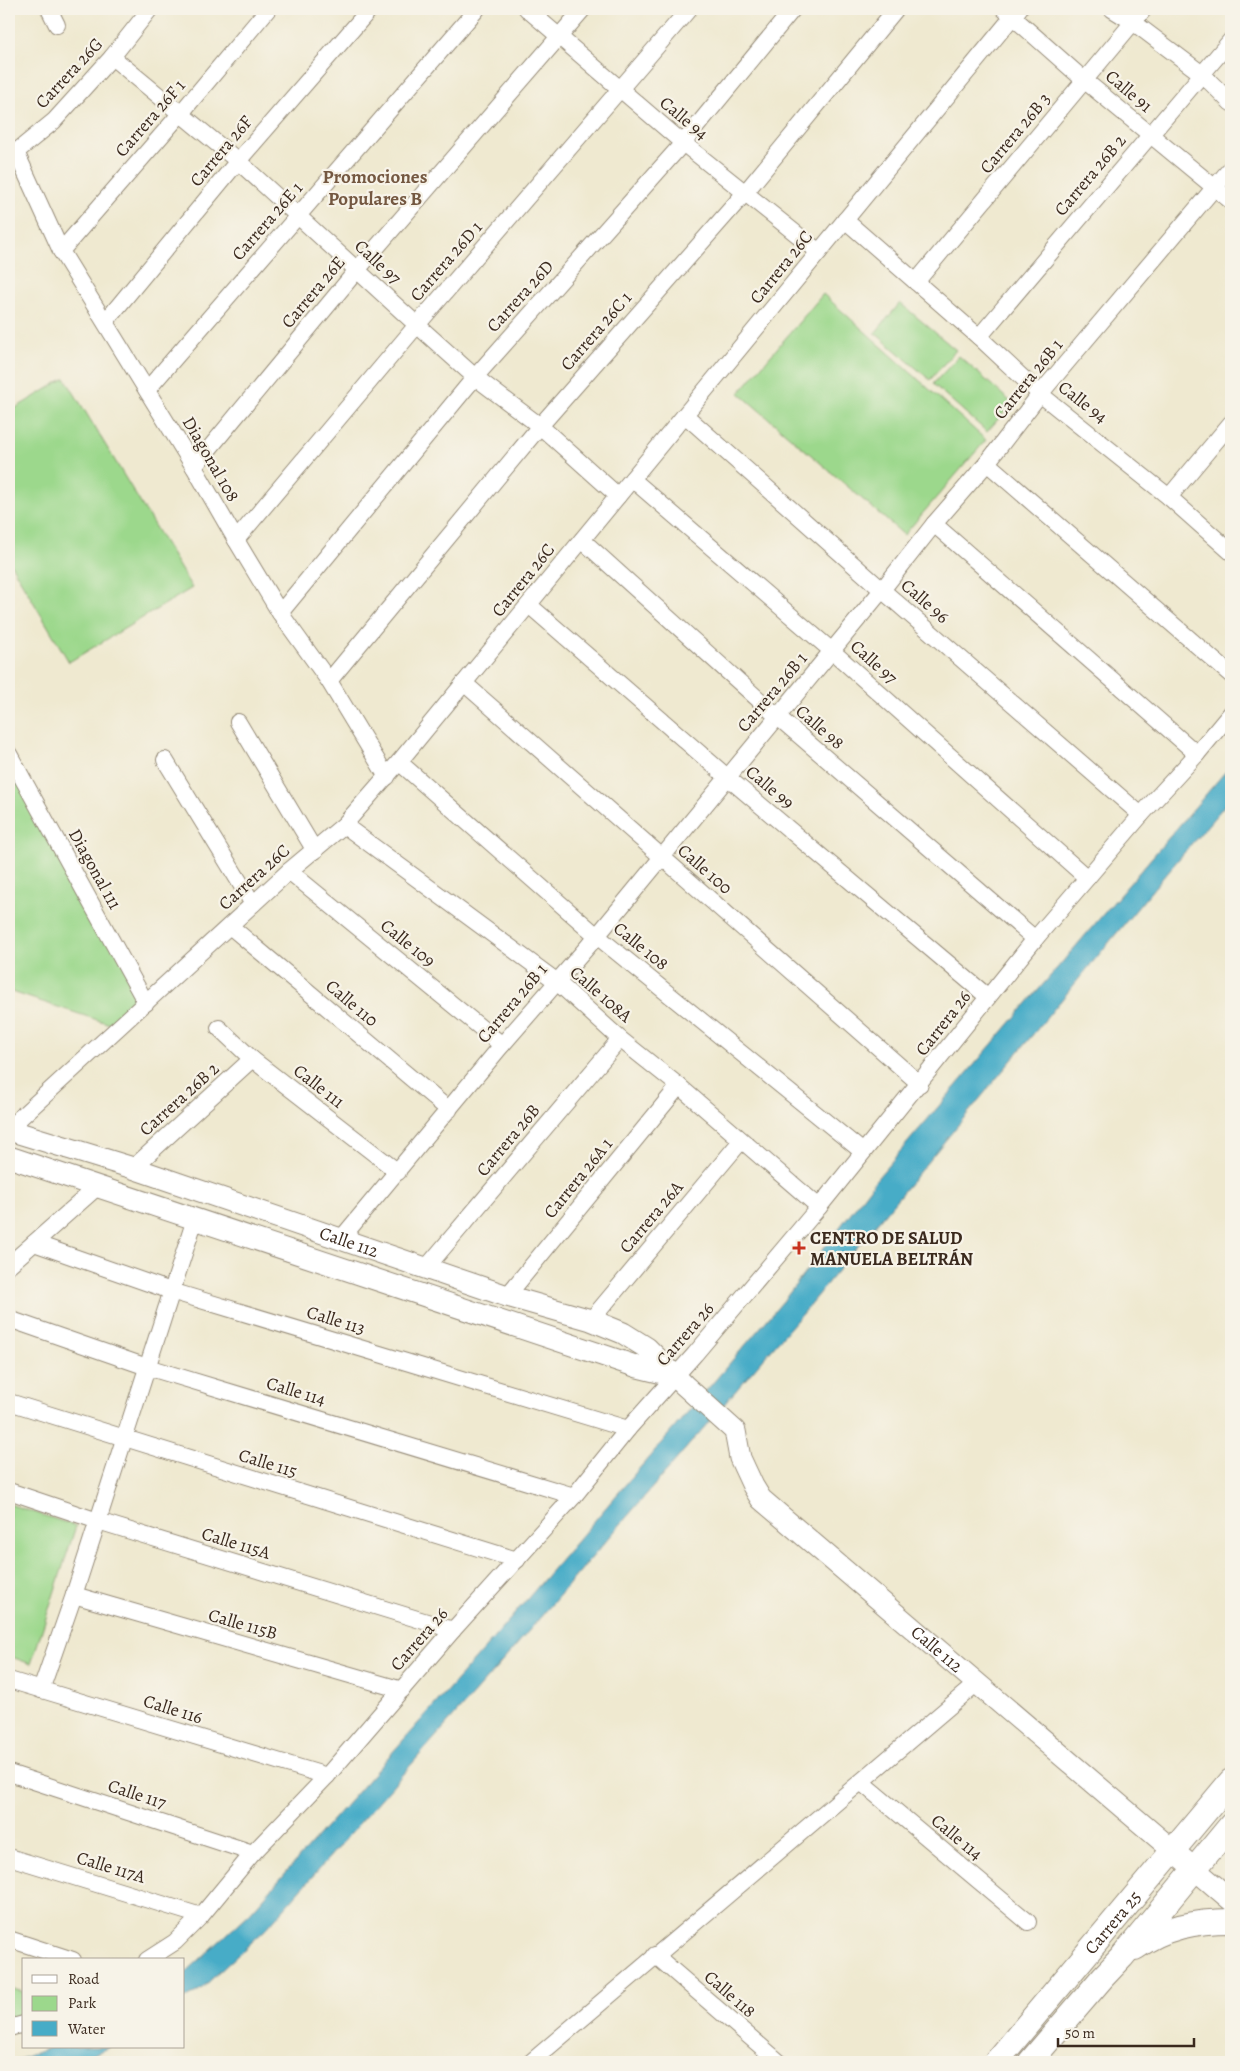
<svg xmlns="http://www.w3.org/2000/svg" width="1240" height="2071" viewBox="0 0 1240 2071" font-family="Alegreya,serif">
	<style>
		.green { fill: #9cd88c; stroke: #6c8155 }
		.water { fill: #47acc7; stroke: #416b72 }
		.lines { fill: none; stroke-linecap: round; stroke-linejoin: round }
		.minor-casing { stroke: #958a77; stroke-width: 18 }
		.tertiary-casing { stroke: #958a77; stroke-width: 23 }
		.secondary-casing { stroke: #958a77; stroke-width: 26 }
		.minor { stroke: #fff; stroke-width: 16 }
		.tertiary { stroke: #fff; stroke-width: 21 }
		.secondary { stroke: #fff; stroke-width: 24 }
		.poi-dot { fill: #c8321e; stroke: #f7f3e8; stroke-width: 2 }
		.labels { text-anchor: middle; stroke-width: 4.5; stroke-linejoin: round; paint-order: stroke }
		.street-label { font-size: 18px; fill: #3b2a1e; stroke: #f7f3e8 }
		.poi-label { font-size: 18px; font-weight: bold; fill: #3b2a1e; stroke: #f7f3e8; text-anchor: start }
		.neighbourhood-label { font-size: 19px; font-weight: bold; fill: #745841; stroke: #f7f3e8 }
	</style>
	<rect width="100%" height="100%" fill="#f7f3e8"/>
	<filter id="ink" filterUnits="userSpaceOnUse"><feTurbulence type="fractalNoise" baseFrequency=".02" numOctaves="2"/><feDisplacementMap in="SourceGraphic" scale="10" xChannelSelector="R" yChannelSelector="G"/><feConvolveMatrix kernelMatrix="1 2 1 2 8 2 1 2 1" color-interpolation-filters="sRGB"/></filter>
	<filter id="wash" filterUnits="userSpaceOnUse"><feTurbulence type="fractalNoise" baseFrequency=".0096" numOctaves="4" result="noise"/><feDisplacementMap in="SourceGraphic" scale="20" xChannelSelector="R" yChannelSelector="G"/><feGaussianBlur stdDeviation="1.12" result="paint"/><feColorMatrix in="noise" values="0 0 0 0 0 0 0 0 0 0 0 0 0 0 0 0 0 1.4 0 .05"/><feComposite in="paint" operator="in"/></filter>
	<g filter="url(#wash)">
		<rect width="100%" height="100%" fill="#efe9d0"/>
		<g class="green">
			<polygon points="823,294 986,440 904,535 739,393"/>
			<polygon points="900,303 956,350 930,380 875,333"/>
			<polygon points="959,356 1012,403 987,432 933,384"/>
			<polygon points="65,378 192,588 69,662 9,561 9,412"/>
			<polygon points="9,754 146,1003 119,1027 9,991"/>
			<polygon points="9,1504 76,1526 31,1664 9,1656"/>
			<polygon points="9,1988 24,1992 24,2024 9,2028"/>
		</g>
		<g class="water">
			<polygon points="1231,765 1231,798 1154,888 801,1315 508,1655 266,1929 201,1989 184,2000 184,1974 250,1913 492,1640 784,1300 879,1176"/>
			<polygon points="52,2047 110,2047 75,2062 12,2062"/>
		</g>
	</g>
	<g filter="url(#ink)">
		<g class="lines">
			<g class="minor-casing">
				<g id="minor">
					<polyline points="49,9 57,25"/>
					<polyline points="527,9 683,143 819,252"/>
					<polyline points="1004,9 1084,80 1231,201"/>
					<polyline points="1112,9 1133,22 1202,74 1231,103"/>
					<polyline points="112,57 238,161 417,325 475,377 540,426 618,496"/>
					<polyline points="16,152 61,251 194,467 236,540 280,613 329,681 387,777"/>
					<polyline points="9,154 16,152 54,121 112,57 150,9"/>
					<polyline points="845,220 979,337 1040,394 1169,497 1231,552"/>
					<polyline points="61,251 181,113 268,9"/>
					<polyline points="916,282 1144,9"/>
					<polyline points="106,321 238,161 370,9"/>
					<polyline points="979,337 1231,40"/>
					<polyline points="147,390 477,9"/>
					<polyline points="685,415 882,590 1141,815"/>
					<polyline points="987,463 1231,675"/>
					<polyline points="194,467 357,270 583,9"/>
					<polyline points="632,479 832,651 1087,878"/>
					<polyline points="1169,497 1231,423"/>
					<polyline points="934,524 1197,754"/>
					<polyline points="236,540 417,325 689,9"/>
					<polyline points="582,540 778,717 1035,939"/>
					<polyline points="529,605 727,777 988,997"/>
					<polyline points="280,613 475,377 683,143 793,9"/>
					<polyline points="329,681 540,426 744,194 896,9"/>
					<polyline points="464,683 920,1084"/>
					<polyline points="238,722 315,851"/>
					<polyline points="9,754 146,1003"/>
					<polyline points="165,760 253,904"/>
					<polyline points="399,762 597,936 863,1152"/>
					<polyline points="344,825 556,981 620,1039 679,1086 819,1207"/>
					<polyline points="289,871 502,1045"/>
					<polyline points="230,926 449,1110"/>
					<polyline points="219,1028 252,1059 398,1172"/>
					<polyline points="9,1128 289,871 344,825 399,762 1019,9"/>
					<polyline points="133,1168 252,1059"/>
					<polyline points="340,1240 502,1045 597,936 882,590 934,524 987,463 1040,394 1231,168"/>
					<polyline points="34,1243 171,1291 628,1429"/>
					<polyline points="9,1265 96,1188"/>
					<polyline points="426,1268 620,1039"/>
					<polyline points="507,1296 679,1086"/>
					<polyline points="9,1319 147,1367 574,1496"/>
					<polyline points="591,1320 741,1141"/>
					<polyline points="9,1402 517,1560"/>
					<polyline points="9,1491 98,1521 453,1630"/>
					<polyline points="74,1595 402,1690"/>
					<polyline points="9,1680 327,1776"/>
					<polyline points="41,1690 74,1595 195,1219"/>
					<polyline points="9,1773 253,1853"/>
					<polyline points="861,1782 1028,1922"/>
					<polyline points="9,1857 201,1916"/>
					<polyline points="9,1939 73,1960"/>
					<polyline points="655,1955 779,2062"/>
					<polyline points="147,1960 175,1942 201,1916 253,1853 327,1776 453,1630 574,1496 628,1429 695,1354 819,1207 1035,939 1141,815 1197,754 1231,713"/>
					<polyline points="9,2028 24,2024"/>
					<polyline points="531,2062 977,1683"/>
				</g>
			</g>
			<g class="tertiary-casing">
				<g id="tertiary">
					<path id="s1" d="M9,1130l124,38 374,128 84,24 32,13 24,15 37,37 51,46 5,27 13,28 8,13 470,401"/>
					<polyline points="9,1157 638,1367 675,1376"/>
				</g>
			</g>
			<g class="secondary-casing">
				<g id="secondary">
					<path d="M1135,1948c29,-21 61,-27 96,-27"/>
					<path id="s2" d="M996,2062l235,-281"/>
					<polyline points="1030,2062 1103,1977 1122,1957 1231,1825"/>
				</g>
			</g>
			<use href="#minor" class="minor"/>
			<use href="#tertiary" class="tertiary"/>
			<use href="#secondary" class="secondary"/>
		</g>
	</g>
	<path class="poi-dot" d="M796.5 1240.5h5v5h5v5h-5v5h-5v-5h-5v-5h5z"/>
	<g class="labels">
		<g class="street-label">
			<text transform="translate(69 73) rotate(-47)" y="6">Carrera 26G</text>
			<text transform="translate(1129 91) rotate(40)" y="6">Calle 91</text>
			<text transform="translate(150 118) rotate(-49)" y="6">Carrera 26F 1</text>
			<text transform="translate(684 118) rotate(40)" y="6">Calle 94</text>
			<text transform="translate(1015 133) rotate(-50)" y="6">Carrera 26B 3</text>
			<text transform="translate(221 151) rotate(-50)" y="6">Carrera 26F</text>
			<text transform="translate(1090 175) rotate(-50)" y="6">Carrera 26B 2</text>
			<text transform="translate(267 221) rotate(-49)" y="6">Carrera 26E 1</text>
			<text transform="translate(446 261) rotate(-49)" y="6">Carrera 26D 1</text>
			<text transform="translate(378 262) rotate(43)" y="6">Calle 97</text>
			<text transform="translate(781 267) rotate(-51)" y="6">Carrera 26C</text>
			<text transform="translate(313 292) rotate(-50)" y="6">Carrera 26E</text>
			<text transform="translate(520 296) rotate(-48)" y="6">Carrera 26D</text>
			<text transform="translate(596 331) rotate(-49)" y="6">Carrera 26C 1</text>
			<text transform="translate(1028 379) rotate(-51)" y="6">Carrera 26B 1</text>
			<text transform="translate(1083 402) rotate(38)" y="6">Calle 94</text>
			<text transform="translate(211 459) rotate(60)" y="6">Diagonal 108</text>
			<text transform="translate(523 580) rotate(-51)" y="6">Carrera 26C</text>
			<text transform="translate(925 601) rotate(41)" y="6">Calle 96</text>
			<text transform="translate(874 662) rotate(42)" y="6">Calle 97</text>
			<text transform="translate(772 692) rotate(-50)" y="6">Carrera 26B 1</text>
			<text transform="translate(820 727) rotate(41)" y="6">Calle 98</text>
			<text transform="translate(770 787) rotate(40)" y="6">Calle 99</text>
			<text transform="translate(95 869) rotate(61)" y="6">Diagonal 111</text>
			<text transform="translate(705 869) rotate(41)" y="6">Calle 100</text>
			<text transform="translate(254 877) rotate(-42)" y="6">Carrera 26C</text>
			<text transform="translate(408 943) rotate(39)" y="6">Calle 109</text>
			<text transform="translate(641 946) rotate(39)" y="6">Calle 108</text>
			<text transform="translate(601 994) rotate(41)" y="6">Calle 108A</text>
			<text transform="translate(352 1003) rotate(40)" y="6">Calle 110</text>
			<text transform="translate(512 1003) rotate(-50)" y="6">Carrera 26B 1</text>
			<text transform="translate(943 1023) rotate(-52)" y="6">Carrera 26</text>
			<text transform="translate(319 1086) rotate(38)" y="6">Calle 111</text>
			<text transform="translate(179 1099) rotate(-42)" y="6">Carrera 26B 2</text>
			<text transform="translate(508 1140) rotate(-50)" y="6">Carrera 26B</text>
			<text transform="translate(578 1178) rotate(-51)" y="6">Carrera 26A 1</text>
			<text transform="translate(651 1217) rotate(-50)" y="6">Carrera 26A</text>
			<text dy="6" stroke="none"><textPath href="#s1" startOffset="358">Calle 112</textPath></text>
			<text transform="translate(336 1320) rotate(17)" y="6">Calle 113</text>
			<text transform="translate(685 1334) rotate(-49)" y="6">Carrera 26</text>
			<text transform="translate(296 1391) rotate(17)" y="6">Calle 114</text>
			<text transform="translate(268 1463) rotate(17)" y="6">Calle 115</text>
			<text transform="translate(236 1543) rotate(17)" y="6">Calle 115A</text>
			<text transform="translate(243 1624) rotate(16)" y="6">Calle 115B</text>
			<text transform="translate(419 1639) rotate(-49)" y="6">Carrera 26</text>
			<text dy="6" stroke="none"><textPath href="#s1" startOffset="1101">Calle 112</textPath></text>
			<text transform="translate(173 1709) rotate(17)" y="6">Calle 116</text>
			<text transform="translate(137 1794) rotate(18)" y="6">Calle 117</text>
			<text transform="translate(957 1837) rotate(40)" y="6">Calle 114</text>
			<text transform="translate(111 1867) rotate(17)" y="6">Calle 117A</text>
			<text dy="6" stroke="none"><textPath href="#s2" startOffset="182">Carrera 25</textPath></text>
			<text transform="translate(730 1994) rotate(41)" y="6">Calle 118</text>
		</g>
		<g class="poi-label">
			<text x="810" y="1244">CENTRO DE SALUD<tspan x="810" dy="21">MANUELA BELTRÁN</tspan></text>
		</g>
		<g class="neighbourhood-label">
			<text x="375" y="183">Promociones<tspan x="375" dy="22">Populares B</tspan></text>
		</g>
	</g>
	<rect width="1240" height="2071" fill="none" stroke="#f7f3e8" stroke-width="30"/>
	<rect x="22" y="1958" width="162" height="90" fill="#f7f3e8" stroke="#aca397"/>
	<rect x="32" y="1975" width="25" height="8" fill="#ffffff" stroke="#aca397"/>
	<text x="68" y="1984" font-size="15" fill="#3b2a1e">Road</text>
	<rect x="32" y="1996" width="25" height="15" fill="#9cd88c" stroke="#aca397"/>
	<text x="68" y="2008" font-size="15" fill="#3b2a1e">Park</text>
	<rect x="32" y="2021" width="25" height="15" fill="#47acc7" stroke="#aca397"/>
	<text x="68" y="2034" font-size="15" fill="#3b2a1e">Water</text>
	<path d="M1058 2038v8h136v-8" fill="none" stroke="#3b2a1e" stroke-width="2.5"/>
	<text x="1065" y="2038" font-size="15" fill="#3b2a1e" stroke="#f7f3e8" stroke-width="4" paint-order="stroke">50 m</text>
</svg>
